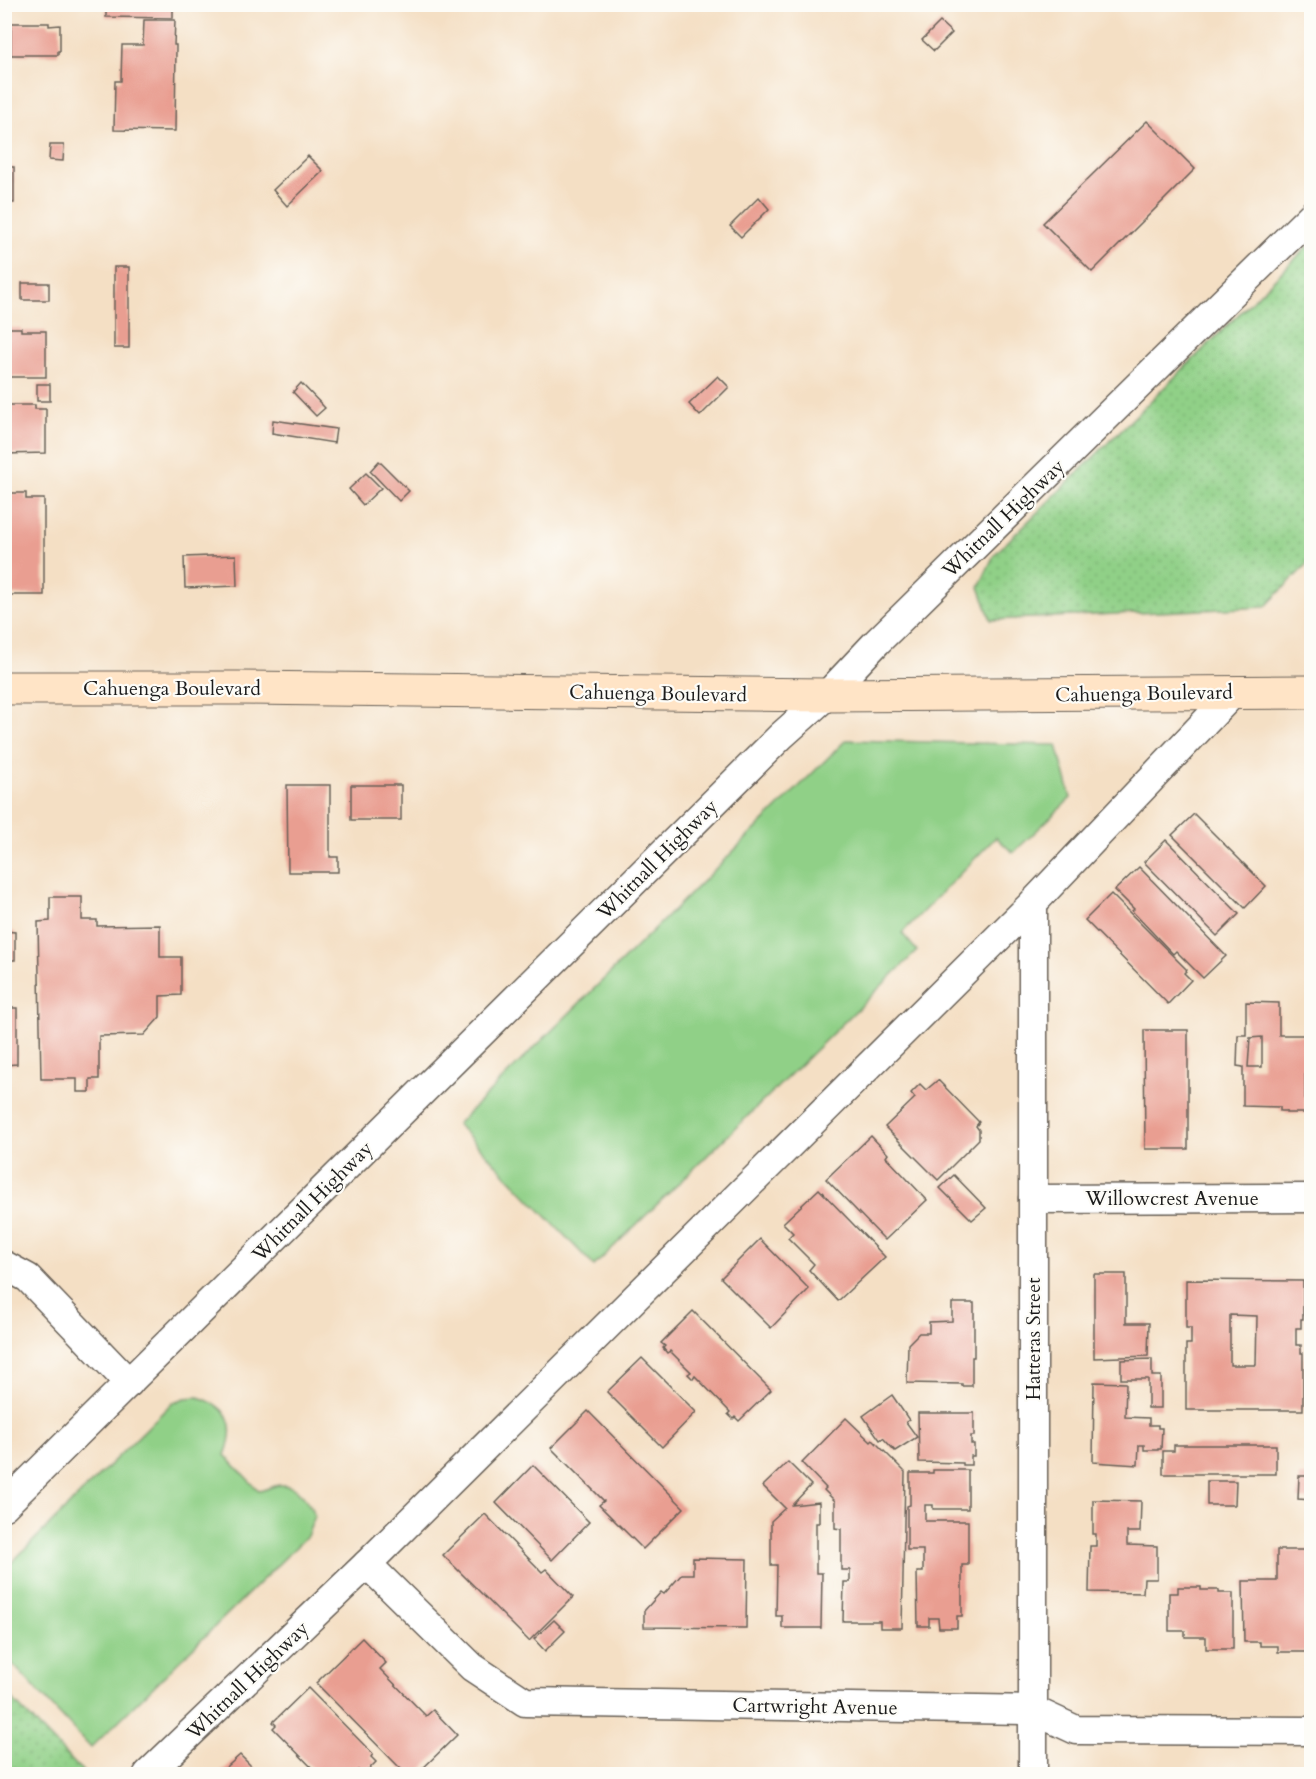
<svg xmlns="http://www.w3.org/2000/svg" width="1316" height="1779" viewBox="0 0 1316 1779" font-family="Cardo,serif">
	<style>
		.grass { fill: url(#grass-dots); stroke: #567652; stroke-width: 1.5 }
		.green { fill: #90d087; stroke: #567652; stroke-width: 1.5 }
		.building { fill: #e99e91; fill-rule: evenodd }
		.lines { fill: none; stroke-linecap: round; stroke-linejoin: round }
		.minor-casing { stroke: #686057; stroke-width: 31 }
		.secondary-casing { stroke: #686057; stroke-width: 35 }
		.minor { stroke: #fff; stroke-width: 28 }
		.secondary { stroke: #ffe4c6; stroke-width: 33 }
		.labels { text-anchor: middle; stroke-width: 4.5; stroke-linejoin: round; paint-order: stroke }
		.street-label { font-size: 20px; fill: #1c1c1c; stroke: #fdfcf7 }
	</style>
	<defs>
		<pattern id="grass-dots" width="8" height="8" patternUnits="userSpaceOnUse" patternTransform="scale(1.5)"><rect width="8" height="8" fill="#90d087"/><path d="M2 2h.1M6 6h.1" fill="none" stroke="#7cb274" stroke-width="1.8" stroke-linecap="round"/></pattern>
	</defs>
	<rect width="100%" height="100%" fill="#fdfcf7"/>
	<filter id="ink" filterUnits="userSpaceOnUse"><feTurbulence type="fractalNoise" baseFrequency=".0167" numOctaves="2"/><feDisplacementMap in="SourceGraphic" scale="12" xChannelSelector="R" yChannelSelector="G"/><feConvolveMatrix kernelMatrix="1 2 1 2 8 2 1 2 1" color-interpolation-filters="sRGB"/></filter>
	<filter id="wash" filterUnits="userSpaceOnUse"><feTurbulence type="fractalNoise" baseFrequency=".008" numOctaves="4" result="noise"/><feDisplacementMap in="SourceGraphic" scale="24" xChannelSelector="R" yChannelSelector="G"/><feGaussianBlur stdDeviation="1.35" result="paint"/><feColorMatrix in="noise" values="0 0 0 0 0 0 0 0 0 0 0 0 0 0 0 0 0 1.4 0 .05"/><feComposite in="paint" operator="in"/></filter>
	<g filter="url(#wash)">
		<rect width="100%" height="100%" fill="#f4dfc4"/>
		<g class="grass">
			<polygon points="1311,243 1311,560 1265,607 991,620 979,587 994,555"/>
			<polygon points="4,1692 5,1692 85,1774 5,1774"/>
		</g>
		<g class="green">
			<polygon points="846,740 1057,745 1071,798 1013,853 996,837 902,933 917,951 594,1266 457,1124"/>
			<path d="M198,1397c32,10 39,28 27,58l34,36c6,-1 14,-5 20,-6 19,-1 29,16 36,31l-8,20 -216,212 -86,-92v-87l167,-166 13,-5z"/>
		</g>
		<g id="blocks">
			<g class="building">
				<polygon points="114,4 173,4 173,18 106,17 106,5"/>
				<polygon points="144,20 175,20 174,45 176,45 175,131 114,130 115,81 121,81 122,45 143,45"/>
				<polygon points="940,22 952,33 934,51 922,40"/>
				<polygon points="11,23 49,23 49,26 60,25 60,51 58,51 58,55 11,55"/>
				<polygon points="1147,121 1195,169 1092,272 1043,223"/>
				<polygon points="50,145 64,145 63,161 49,160"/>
				<polygon points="308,156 323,171 287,206 273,190"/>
				<rect x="4" y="167" width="10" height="36"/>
				<polygon points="759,197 769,209 741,237 730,226"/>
				<rect x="114" y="267" width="15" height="81"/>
				<rect x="22" y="283" width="27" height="17"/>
				<polygon points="4,328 21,328 21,331 46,331 46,377 4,377"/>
				<polygon points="718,376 729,387 700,416 689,404"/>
				<polygon points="301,383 325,408 316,416 293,392"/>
				<rect x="37" y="384" width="13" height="17"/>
				<polygon points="4,405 35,405 35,409 46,409 46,453 4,454"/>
				<polygon points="273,420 336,429 334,443 272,433"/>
				<polygon points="379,461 409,491 399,501 370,471"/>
				<polygon points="366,473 381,488 363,505 349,489"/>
				<polygon points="4,493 26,493 26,499 44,499 44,595 4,595"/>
				<polygon points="236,555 237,586 185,588 184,557"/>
				<polygon points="287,785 330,785 330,857 338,857 338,872 288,872"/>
				<rect x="351" y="785" width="50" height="35"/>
				<polygon points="1194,814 1266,886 1245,908 1172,835"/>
				<polygon points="1166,840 1239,914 1217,936 1144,862"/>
				<polygon points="1139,867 1226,956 1203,978 1176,951 1173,954 1132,911 1134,909 1115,890"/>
				<polygon points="1111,894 1187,970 1184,973 1191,980 1168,1004 1085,920"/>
				<polygon points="50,897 82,897 82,920 97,920 97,926 160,925 160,957 181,957 181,995 160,996 160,1017 144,1035 99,1036 99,1079 90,1079 90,1092 77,1092 77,1079 41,1079 38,922 50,921"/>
				<polygon points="4,931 15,932 15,960 4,960"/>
				<path d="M1246,1002l33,1v32h26v78h-19v-2h-6v-4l-37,-1v-39l-6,-1 1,-31h8zM1262,1037v30h-14l2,-29z"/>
				<polygon points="4,1008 17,1008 17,1064 4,1065"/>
				<polygon points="1144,1030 1188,1030 1188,1149 1145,1149"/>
				<polygon points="938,1080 979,1122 976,1126 979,1130 979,1139 938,1180 885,1127 915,1098 911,1093 920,1084 926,1090"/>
				<polygon points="871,1136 888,1154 886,1157 927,1200 885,1240 826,1179"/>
				<polygon points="954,1175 986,1208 972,1220 940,1188"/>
				<polygon points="819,1189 885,1257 838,1301 809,1270 814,1264 788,1238 793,1233 783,1223"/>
				<polygon points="760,1239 809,1289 771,1328 721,1278"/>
				<polygon points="1094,1274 1126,1274 1126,1323 1149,1323 1148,1356 1094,1358"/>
				<path d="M1186,1280l117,1v38h-2v9h-5v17h5v8h2v57h-117v-66h5v-16h-5zM1230,1315l27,1 -1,49h-26z"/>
				<polygon points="952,1303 974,1303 974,1357 972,1357 972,1386 962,1386 962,1384 907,1383 908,1344 919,1333 929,1333 929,1322 952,1321"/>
				<polygon points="693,1311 771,1390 739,1421 735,1417 733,1419 728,1414 730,1412 695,1376 693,1379 688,1374 691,1372 670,1351 667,1353 663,1348 665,1346 661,1343"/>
				<polygon points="642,1358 696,1412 662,1447 607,1392"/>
				<polygon points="1152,1359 1152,1376 1161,1376 1161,1408 1148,1408 1148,1379 1121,1379 1121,1360"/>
				<polygon points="1094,1382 1126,1383 1125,1417 1149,1418 1149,1425 1158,1425 1158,1428 1162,1428 1161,1449 1158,1449 1158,1450 1144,1450 1144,1445 1139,1445 1138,1465 1093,1462"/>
				<polygon points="892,1395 909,1420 906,1422 917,1437 895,1451 883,1438 880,1440 863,1416"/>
				<polygon points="588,1411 684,1508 643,1549 599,1505 604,1501 551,1448"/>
				<polygon points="918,1413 974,1413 974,1436 971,1436 971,1444 974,1444 974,1456 971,1456 971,1465 963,1465 963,1463 919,1462"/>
				<polygon points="846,1418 871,1442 873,1440 905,1472 902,1628 880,1628 880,1621 843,1621 844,1582 850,1582 850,1570 841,1570 841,1529 835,1528 835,1501 824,1490 826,1488 802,1463"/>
				<polygon points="1174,1445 1276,1445 1276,1474 1163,1474 1163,1451 1174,1451"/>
				<polygon points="788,1462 811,1485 792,1505 819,1502 819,1523 816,1523 816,1573 822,1573 821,1628 782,1628 782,1616 776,1616 777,1565 771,1565 771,1521 785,1508 763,1486"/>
				<polygon points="533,1465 589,1522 552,1560 496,1503"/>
				<polygon points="933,1470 968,1470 968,1509 933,1509 933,1505 925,1505 925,1521 968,1521 968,1565 962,1565 962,1616 957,1616 957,1628 939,1628 938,1618 929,1618 929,1626 918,1626 917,1572 923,1572 923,1550 907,1550 907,1506 910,1505 910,1473 933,1473"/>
				<polygon points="1299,1476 1312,1476 1312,1500 1298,1499"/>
				<polygon points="1207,1481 1236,1481 1235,1505 1207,1505"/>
				<polygon points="1093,1500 1141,1501 1140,1532 1127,1532 1127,1545 1157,1546 1157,1579 1144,1579 1143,1593 1089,1592 1090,1546 1096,1546 1096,1534 1093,1534"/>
				<polygon points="485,1514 542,1572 546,1569 573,1597 529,1641 443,1555"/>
				<polygon points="1277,1550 1311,1550 1311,1646 1306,1646 1306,1652 1278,1652 1278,1646 1260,1646 1260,1642 1244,1642 1243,1581 1277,1581"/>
				<polygon points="693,1558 747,1559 746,1628 644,1627 644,1611 661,1592 664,1594 682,1574 693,1574"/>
				<polygon points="1178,1587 1201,1587 1201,1590 1219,1590 1219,1593 1233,1593 1233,1649 1206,1649 1206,1637 1185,1637 1185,1631 1169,1631 1169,1593 1178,1593"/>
				<polygon points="554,1620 565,1631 545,1651 534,1639"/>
				<polygon points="362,1638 386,1663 380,1669 426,1716 433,1710 457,1735 417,1774 406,1774 316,1683"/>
				<polygon points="308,1688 373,1754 371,1757 376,1762 364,1774 358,1770 354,1774 318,1774 273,1728 276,1725 273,1722"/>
				<polygon points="240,1755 259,1774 219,1774"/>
			</g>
		</g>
	</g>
	<g filter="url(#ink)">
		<use href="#blocks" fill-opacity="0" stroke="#686057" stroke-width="1.5"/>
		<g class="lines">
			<g class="minor-casing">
				<g id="minor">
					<polyline points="1033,1199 1312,1198"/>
					<polyline points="4,1265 28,1278 129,1383"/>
					<polyline points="4,1506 781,736 827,695 877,642 1312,215"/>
					<polyline points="367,1564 472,1667 525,1702 1033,1710 1076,1730 1312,1731"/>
					<polyline points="148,1774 367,1564 1033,903 1234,692"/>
					<polyline points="1033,1774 1033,903"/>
				</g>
			</g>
			<g class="secondary-casing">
				<polyline id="secondary" points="4,688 238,688 827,695 1312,692"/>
			</g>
			<use href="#minor" class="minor"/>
			<use href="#secondary" class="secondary"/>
		</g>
	</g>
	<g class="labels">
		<g class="street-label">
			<text transform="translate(1003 518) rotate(-44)" y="7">Whitnall Highway</text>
			<text x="172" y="695">Cahuenga Boulevard</text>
			<text transform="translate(658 693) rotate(1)" y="7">Cahuenga Boulevard</text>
			<text transform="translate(1144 693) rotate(-1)" y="7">Cahuenga Boulevard</text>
			<text transform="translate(657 859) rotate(-45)" y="7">Whitnall Highway</text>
			<text x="1172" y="1205">Willowcrest Avenue</text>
			<text transform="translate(312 1201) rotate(-45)" y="7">Whitnall Highway</text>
			<text transform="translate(1033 1339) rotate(-90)" y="7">Hatteras Street</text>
			<text transform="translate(247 1680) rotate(-44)" y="7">Whitnall Highway</text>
			<text transform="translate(815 1706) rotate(1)" y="7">Cartwright Avenue</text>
		</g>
	</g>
	<rect width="1316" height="1779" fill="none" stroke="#fdfcf7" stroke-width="24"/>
</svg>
